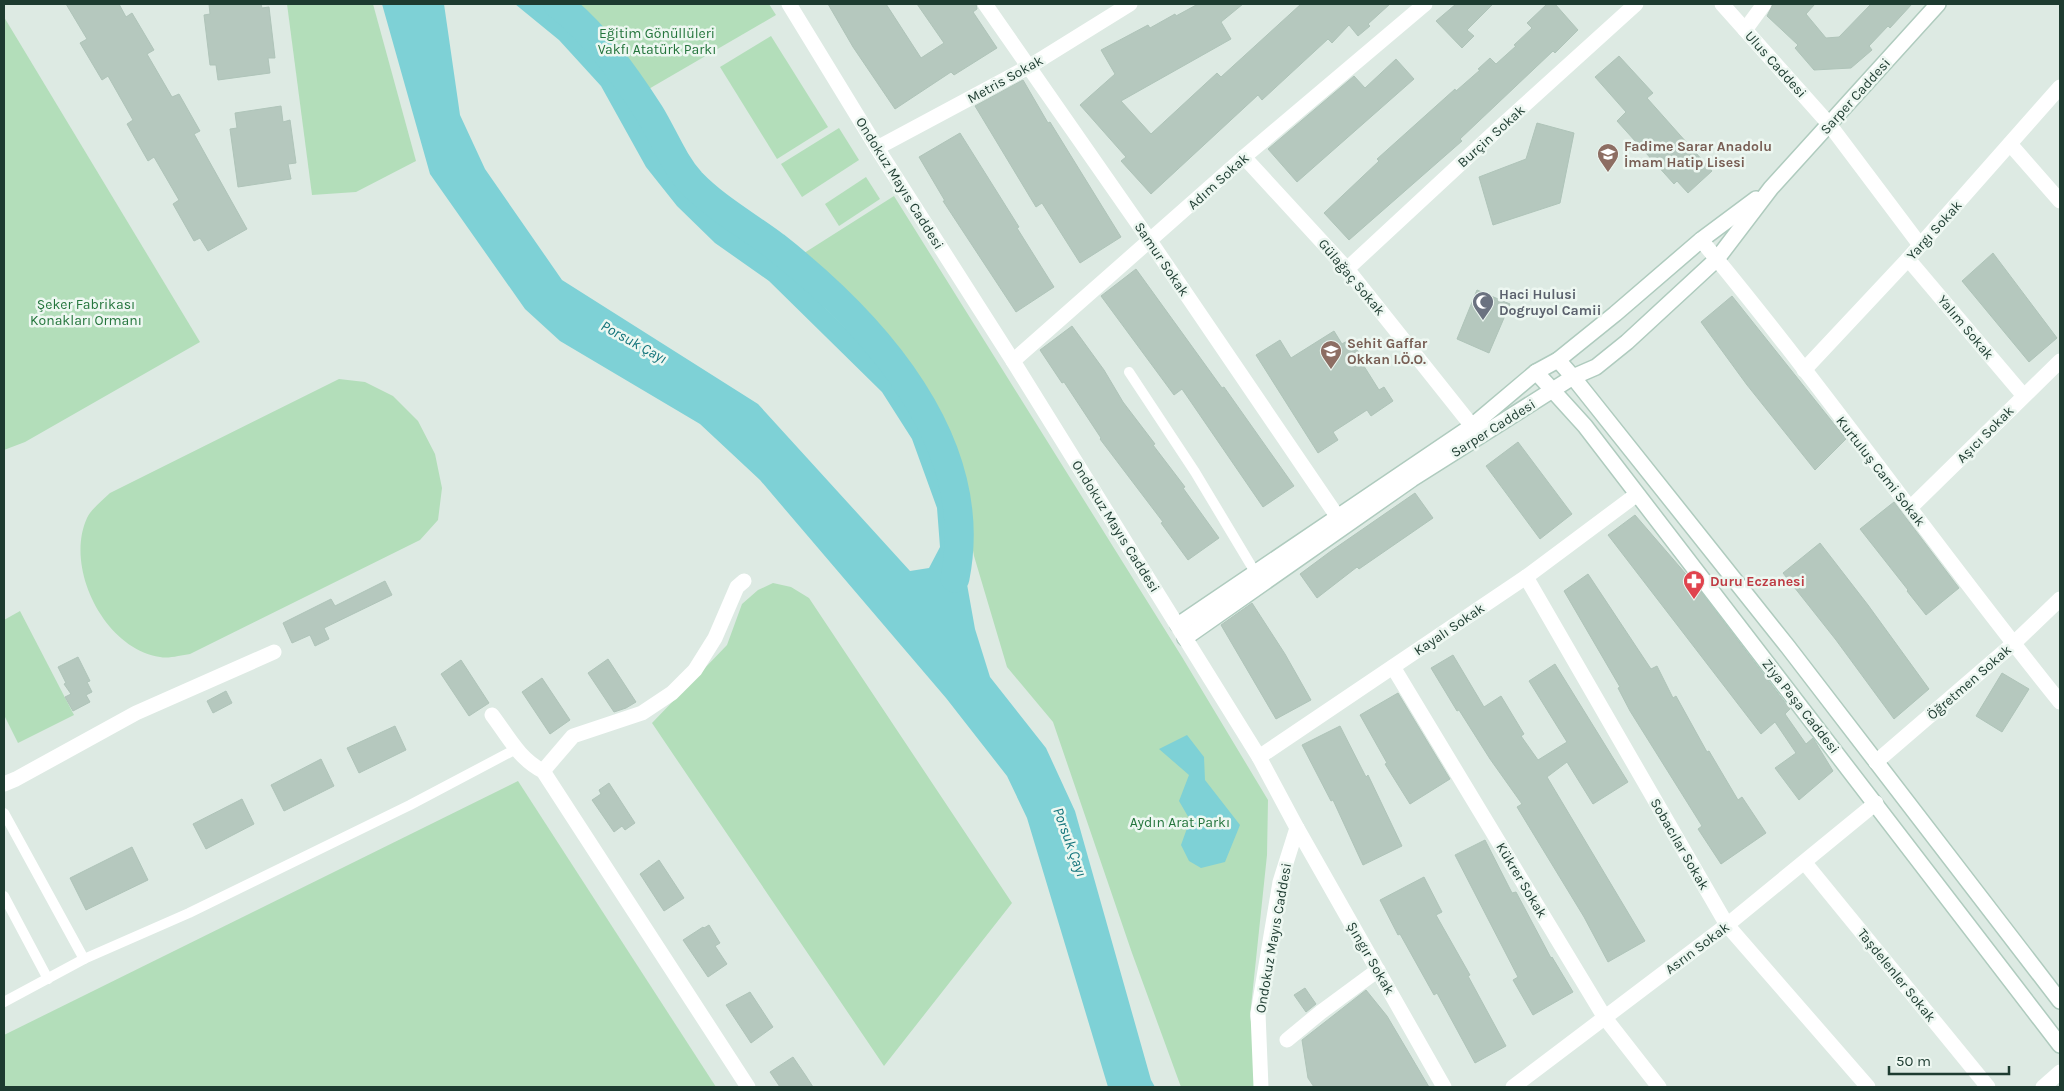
<svg xmlns="http://www.w3.org/2000/svg" width="2064" height="1091" viewBox="0 0 2064 1091" font-family="Karla,sans-serif">
	<style>
		.green { fill: #b3deba }
		.water { fill: #7ed1d6 }
		.lines { fill: none; stroke-linecap: round; stroke-linejoin: round }
		.river { stroke: #7ed1d6; stroke-width: 29 }
		.building { fill: #b5c8be; stroke: #afc4b9 }
		.secondary-casing { stroke: #afcbbe; stroke-width: 18 }
		.lane { stroke: #fff; stroke-width: 10 }
		.street { stroke: #fff; stroke-width: 15 }
		.secondary { stroke: #fff; stroke-width: 15 }
		.labels { text-anchor: middle; stroke-width: 5; stroke-linejoin: round; paint-order: stroke }
		.park-label { font-size: 14px; fill: #24753c; stroke: #edf7f1 }
		.street-label { font-size: 14px; fill: #1d3b30; stroke: #edf7f1 }
		.education-label { font-size: 14px; font-weight: bold; fill: #785e54; stroke: #edf7f1; text-anchor: start }
		.worship-label { font-size: 14px; font-weight: bold; fill: #5b616d; stroke: #edf7f1; text-anchor: start }
		.health-label { font-size: 14px; font-weight: bold; fill: #be3a42; stroke: #edf7f1; text-anchor: start }
		.water-label { font-size: 15px; font-style: italic; fill: #13747b; stroke: #edf7f1 }
	</style>
	<rect width="100%" height="100%" fill="#ddeae3"/>
	<g class="green">
		<polygon points="287,4 373,4 416,161 356,192 312,195"/>
		<polygon points="573,4 769,4 776,15 647,90"/>
		<polygon points="4,17 200,342 25,442 4,450"/>
		<polygon points="771,36 828,127 777,159 720,67"/>
		<polygon points="839,128 859,160 802,197 781,164"/>
		<polygon points="866,177 880,199 839,226 825,204"/>
		<polygon points="894,196 1182,657 1268,800 1267,855 1250,1016 1262,1087 1181,1087 1132,953 1053,722 1007,667 974,556 954,448 892,349 801,255"/>
		<path d="M339,379l26,3 28,14 25,25 17,33 7,34 -4,32 -18,20 -230,114c-9,1 -21,5 -30,3 -55,-8 -96,-89 -73,-139 4,-9 16,-18 23,-25z"/>
		<polygon points="773,583 791,587 809,598 1012,903 884,1066 652,723 727,645 742,604 758,590"/>
		<polygon points="20,611 74,715 18,743 4,715 4,620"/>
		<polygon points="518,781 716,1087 4,1087 4,1035"/>
	</g>
	<g class="water">
		<polygon points="382,4 444,4 460,115 485,169 562,280 758,404 910,571 929,568 940,547 937,508 912,439 882,392 769,281 715,243 677,206 646,167 601,86 559,40 515,4 550,4 575,23 614,69 677,178 712,217 781,264 889,372 919,413 947,472 975,629 990,677 1046,748 1075,811 1151,1080 1155,1087 1108,1087 1027,818 1007,776 946,698 760,480 700,424 560,341 525,309 430,174"/>
		<polygon points="1187,735 1204,757 1205,780 1240,825 1225,862 1201,868 1189,861 1181,845 1190,820 1179,801 1189,775 1159,749"/>
	</g>
	<g class="lines">
		<path class="river" d="M558,4c37,29 67,71 92,110 14,23 23,48 41,68 25,26 56,43 84,64 99,78 207,196 180,332"/>
	</g>
	<g class="building">
		<polygon points="66,4 119,4 126,17 132,13 154,50 147,54 172,97 179,94 200,131 194,134 247,229 208,251 200,238 194,241 173,204 179,200 154,157 148,161 127,124 133,120 108,76 102,80 80,43 87,39"/>
		<polygon points="209,4 261,4 262,8 269,7 275,58 268,58 270,73 218,80 216,65 210,65 204,15 210,14"/>
		<polygon points="828,4 886,4 921,58 944,43 917,4 976,4 977,9 973,12 997,48 954,75 951,72 895,109 853,47"/>
		<polygon points="1198,4 1243,4 1221,22 1231,39 1121,101 1151,134 1217,73 1221,77 1301,4 1390,4 1368,24 1370,26 1358,36 1349,25 1332,43 1328,39 1262,100 1258,95 1151,194 1121,161 1126,157 1080,105 1115,74 1101,50 1148,25 1150,28 1175,14 1176,16"/>
		<polygon points="1456,4 1493,4 1467,30 1474,36 1462,48 1436,21"/>
		<polygon points="1547,4 1555,4 1578,30 1555,53 1553,51 1460,139 1462,141 1349,240 1324,213 1379,161 1377,159 1455,89 1456,91 1480,70 1478,69 1490,58 1496,64 1516,46 1514,45 1532,28 1527,23"/>
		<polygon points="1773,4 1815,4 1806,14 1826,38 1839,37 1871,4 1912,4 1890,28 1888,26 1869,46 1872,50 1851,68 1814,70 1795,48 1798,45 1767,16"/>
		<polygon points="1619,56 1653,93 1647,98 1712,171 1688,193 1677,181 1674,184 1617,121 1626,112 1595,77"/>
		<polygon points="1396,59 1414,79 1297,182 1268,149 1354,76 1365,88"/>
		<polygon points="1023,80 1048,123 1050,122 1121,237 1080,263 1042,203 1036,207 975,106"/>
		<polygon points="281,106 283,122 290,120 296,163 288,164 291,179 238,187 230,129 237,128 235,113"/>
		<polygon points="1537,123 1574,133 1560,203 1493,225 1479,177 1526,159"/>
		<polygon points="960,133 1019,227 1017,228 1054,287 1016,312 943,201 945,201 919,157"/>
		<polygon points="1993,253 2057,338 2029,362 1962,281"/>
		<polygon points="1136,269 1222,388 1224,387 1294,486 1263,507 1182,389 1174,395 1101,296"/>
		<polygon points="1477,290 1510,304 1489,353 1457,339"/>
		<polygon points="1732,296 1846,439 1815,470 1747,385 1701,322"/>
		<polygon points="1072,326 1104,370 1123,402 1155,444 1153,445 1185,487 1183,488 1219,538 1188,560 1161,523 1163,522 1100,439 1101,438 1064,382 1062,383 1040,350"/>
		<polygon points="1334,331 1342,344 1350,339 1360,354 1357,355 1379,390 1384,387 1393,401 1371,416 1367,410 1333,432 1338,440 1318,453 1256,355 1280,340 1291,358"/>
		<polygon points="1518,442 1572,514 1540,539 1486,466"/>
		<polygon points="1415,493 1433,518 1359,569 1357,567 1317,598 1300,574 1331,551"/>
		<polygon points="1894,502 1959,588 1926,615 1907,591 1908,590 1860,529"/>
		<polygon points="1635,515 1698,588 1790,709 1785,714 1806,744 1813,738 1833,771 1799,800 1775,768 1796,753 1775,722 1761,734 1608,535"/>
		<polygon points="1820,543 1868,605 1929,689 1894,719 1836,640 1783,573"/>
		<polygon points="1588,574 1651,669 1657,666 1673,698 1676,696 1707,752 1709,751 1738,800 1742,797 1766,833 1721,864 1698,829 1702,826 1630,711 1618,688 1620,687 1564,591"/>
		<polygon points="385,581 392,595 324,628 329,639 315,646 310,635 292,643 283,623 331,599 335,606"/>
		<polygon points="1252,603 1285,654 1311,700 1276,719 1221,625"/>
		<polygon points="1453,655 1484,707 1501,696 1524,734 1521,736 1538,760 1567,742 1529,681 1555,664 1628,782 1593,804 1567,762 1547,777 1645,941 1608,962 1584,917 1517,807 1522,804 1490,759 1459,710 1457,711 1431,668"/>
		<polygon points="78,657 90,681 87,682 92,692 86,695 90,702 73,711 65,697 71,694 64,684 66,683 58,667"/>
		<polygon points="608,659 636,702 626,708 614,712 588,673"/>
		<polygon points="461,660 489,703 469,716 441,674"/>
		<polygon points="2002,673 2029,689 2002,732 1976,716"/>
		<polygon points="542,678 570,720 550,734 522,692"/>
		<polygon points="226,691 232,703 213,713 207,701"/>
		<polygon points="1398,693 1450,779 1410,804 1385,764 1387,763 1360,715"/>
		<polygon points="395,726 406,750 359,773 347,748"/>
		<polygon points="1340,726 1366,777 1368,775 1402,846 1363,865 1333,800 1331,801 1302,745"/>
		<polygon points="321,759 334,786 284,811 271,785"/>
		<polygon points="609,783 635,823 625,830 622,826 614,832 592,800 601,794 599,790"/>
		<polygon points="242,799 254,824 206,849 193,824"/>
		<polygon points="1485,840 1512,893 1516,892 1551,958 1552,957 1573,992 1533,1015 1513,980 1518,977 1455,855"/>
		<polygon points="132,847 148,880 86,910 70,878"/>
		<polygon points="659,860 684,898 664,911 640,874"/>
		<polygon points="1424,877 1442,912 1436,915 1470,975 1468,976 1506,1046 1475,1063 1437,993 1434,995 1400,934 1398,935 1380,900"/>
		<polygon points="709,925 720,943 715,946 727,964 708,977 683,940 703,927 704,928"/>
		<polygon points="1305,988 1316,1004 1306,1012 1294,995"/>
		<polygon points="1366,990 1387,1016 1429,1087 1314,1087 1308,1078 1302,1040"/>
		<polygon points="750,992 773,1027 751,1043 726,1005"/>
		<polygon points="793,1057 806,1076 813,1087 780,1087 770,1072"/>
	</g>
	<g class="lines">
		<g class="secondary-casing">
			<g id="secondary">
				<polyline points="1558,360 1573,377 1788,647 2060,1001"/>
				<polyline points="1536,372 1585,426 2060,1045"/>
				<polyline points="1178,625 1472,426 1536,372 1558,360 1615,314 1701,240 1756,199"/>
				<polyline points="1185,638 1412,479 1573,377 1596,367 1627,342 1717,259 1771,188 1938,4"/>
			</g>
		</g>
		<g class="lane">
			<polyline points="1129,372 1195,472 1255,572"/>
			<polyline points="4,813 84,959"/>
			<polyline points="4,896 48,979"/>
			<polyline points="4,1002 84,959 189,913 410,805 516,749"/>
		</g>
		<g class="street">
			<polyline points="789,4 877,148 1013,361 1259,757 1297,828 1444,1087"/>
			<polyline points="985,4 1150,241 1337,516"/>
			<polyline points="1722,4 1829,124 1920,245"/>
			<polyline points="1745,30 1764,4"/>
			<polyline points="2010,144 2060,201"/>
			<polyline points="877,148 1030,66 1130,4"/>
			<polyline points="1244,157 1347,269 1472,426"/>
			<path d="M1701,240c125,150 237,311 359,462"/>
			<polyline points="1908,259 2023,395"/>
			<polyline points="1347,269 1498,129 1636,4"/>
			<polyline points="1013,361 1244,157 1425,4"/>
			<polyline points="1804,370 1908,259 2060,87"/>
			<polyline points="1910,508 2060,361"/>
			<polyline points="1526,577 1727,925 1868,1087"/>
			<polyline points="1393,667 1605,1018 1659,1087"/>
			<path d="M492,715c16,21 27,44 51,56l205,316"/>
			<polyline points="1259,757 1526,577 1636,495"/>
			<polyline points="1876,762 2013,644 2060,599"/>
			<polyline points="543,771 573,736 642,713 672,693 695,670 715,638 737,587 744,581"/>
			<polyline points="4,784 16,779 136,713 274,652"/>
			<polyline points="1805,863 1988,1087"/>
			<polyline points="1287,1040 1321,1012 1378,970"/>
			<polyline points="1261,1087 1258,1013 1280,882 1297,828"/>
			<polyline points="1513,1087 1727,925 1876,803"/>
			<polyline points="2043,1087 2060,1072"/>
		</g>
		<use href="#secondary" class="secondary"/>
	</g>
	<defs>
		<g id="school-pin" transform="scale(1.125)"><path d="M0 17L-7.5 6A9.5 9.5 0 1 1 7.5 6Z" fill="#8d6e63" stroke="#edf7f1"/><path d="M0-5L7-2L0 1L-7-2ZM-4 1L0 2.5L4 1V4Q0 6-4 4Z" fill="#fff"/></g>
		<g id="mosque-pin" transform="scale(1.125)"><path d="M0 17L-7.5 6A9.5 9.5 0 1 1 7.5 6Z" fill="#6b7280" stroke="#edf7f1"/><path d="M3.5-4.9A6 6 0 1 0 3.5 4.9A5 5 0 1 1 3.5-4.9Z" fill="#fff"/></g>
		<g id="pharmacy-pin" transform="scale(1.125)"><path d="M0 17L-7.5 6A9.5 9.5 0 1 1 7.5 6Z" fill="#e0444e" stroke="#edf7f1"/><path d="M-2-6h4v4h4v4h-4v4h-4v-4h-4v-4h4Z" fill="#fff"/></g>
	</defs>
	<g fill-rule="evenodd">
		<use href="#school-pin" x="1608" y="154"/>
		<use href="#mosque-pin" x="1483" y="302"/>
		<use href="#school-pin" x="1331" y="351"/>
		<use href="#pharmacy-pin" x="1694" y="581"/>
	</g>
	<g class="labels">
		<g class="park-label">
			<text x="657" y="38">Eğitim Gönüllüleri<tspan x="657" dy="16">Vakfı Atatürk Parkı</tspan></text>
			<text x="86" y="309">Şeker Fabrikası<tspan x="86" dy="16">Konakları Ormanı</tspan></text>
			<text x="1180" y="827">Aydın Arat Parkı</text>
		</g>
		<g class="street-label">
			<text transform="translate(1776 64) rotate(48)" y="5">Ulus Caddesi</text>
			<text transform="translate(1005 79) rotate(-29)" y="5">Metris Sokak</text>
			<text transform="translate(1855 96) rotate(-48)" y="5">Sarper Caddesi</text>
			<text transform="translate(1491 136) rotate(-42)" y="5">Burçin Sokak</text>
			<text transform="translate(1218 181) rotate(-42)" y="5">Adım Sokak</text>
			<text transform="translate(900 183) rotate(58)" y="5">Ondokuz Mayıs Caddesi</text>
			<text transform="translate(1934 230) rotate(-48)" y="5">Yargı Sokak</text>
			<text transform="translate(1162 259) rotate(56)" y="5">Samur Sokak</text>
			<text transform="translate(1352 277) rotate(50)" y="5">Gülağaç Sokak</text>
			<text transform="translate(1966 327) rotate(50)" y="5">Yalım Sokak</text>
			<text transform="translate(1493 428) rotate(-32)" y="5">Sarper Caddesi</text>
			<text transform="translate(1985 434) rotate(-45)" y="5">Aşıcı Sokak</text>
			<text transform="translate(1881 471) rotate(52)" y="5">Kurtuluş Cami Sokak</text>
			<text transform="translate(1116 526) rotate(58)" y="5">Ondokuz Mayıs Caddesi</text>
			<text transform="translate(1449 629) rotate(-34)" y="5">Kayalı Sokak</text>
			<text transform="translate(1969 682) rotate(-41)" y="5">Öğretmen Sokak</text>
			<text transform="translate(1801 706) rotate(52)" y="5">Ziya Paşa Caddesi</text>
			<text transform="translate(1680 844) rotate(60)" y="5">Sobacılar Sokak</text>
			<text transform="translate(1522 880) rotate(59)" y="5">Kükrer Sokak</text>
			<text transform="translate(1273 938) rotate(-80)" y="5">Ondokuz Mayıs Caddesi</text>
			<text transform="translate(1697 948) rotate(-37)" y="5">Asrın Sokak</text>
			<text transform="translate(1371 958) rotate(60)" y="5">Şıngır Sokak</text>
			<text transform="translate(1897 975) rotate(51)" y="5">Taşdelenler Sokak</text>
		</g>
		<g class="education-label">
			<text x="1624" y="151">Fadime Sarar Anadolu<tspan x="1624" dy="16">İmam Hatip Lisesi</tspan></text>
			<text x="1347" y="348">Sehit Gaffar<tspan x="1347" dy="16">Okkan I.Ö.O.</tspan></text>
		</g>
		<g class="worship-label">
			<text x="1499" y="299">Haci Hulusi<tspan x="1499" dy="16">Dogruyol Camii</tspan></text>
		</g>
		<g class="health-label">
			<text x="1710" y="586">Duru Eczanesi</text>
		</g>
		<g class="water-label">
			<text transform="translate(634 342) rotate(29)" y="5">Porsuk Çayı</text>
			<text transform="translate(1070 842) rotate(70)" y="5">Porsuk Çayı</text>
		</g>
	</g>
	<rect width="2064" height="1091" fill="none" stroke="#1d3b30" stroke-width="10"/>
	<path d="M1889 1066v8h120v-8" fill="none" stroke="#1d3b30" stroke-width="2.5"/>
	<text x="1896" y="1066" font-size="15" fill="#1d3b30" stroke="#edf7f1" stroke-width="4" paint-order="stroke">50 m</text>
</svg>
